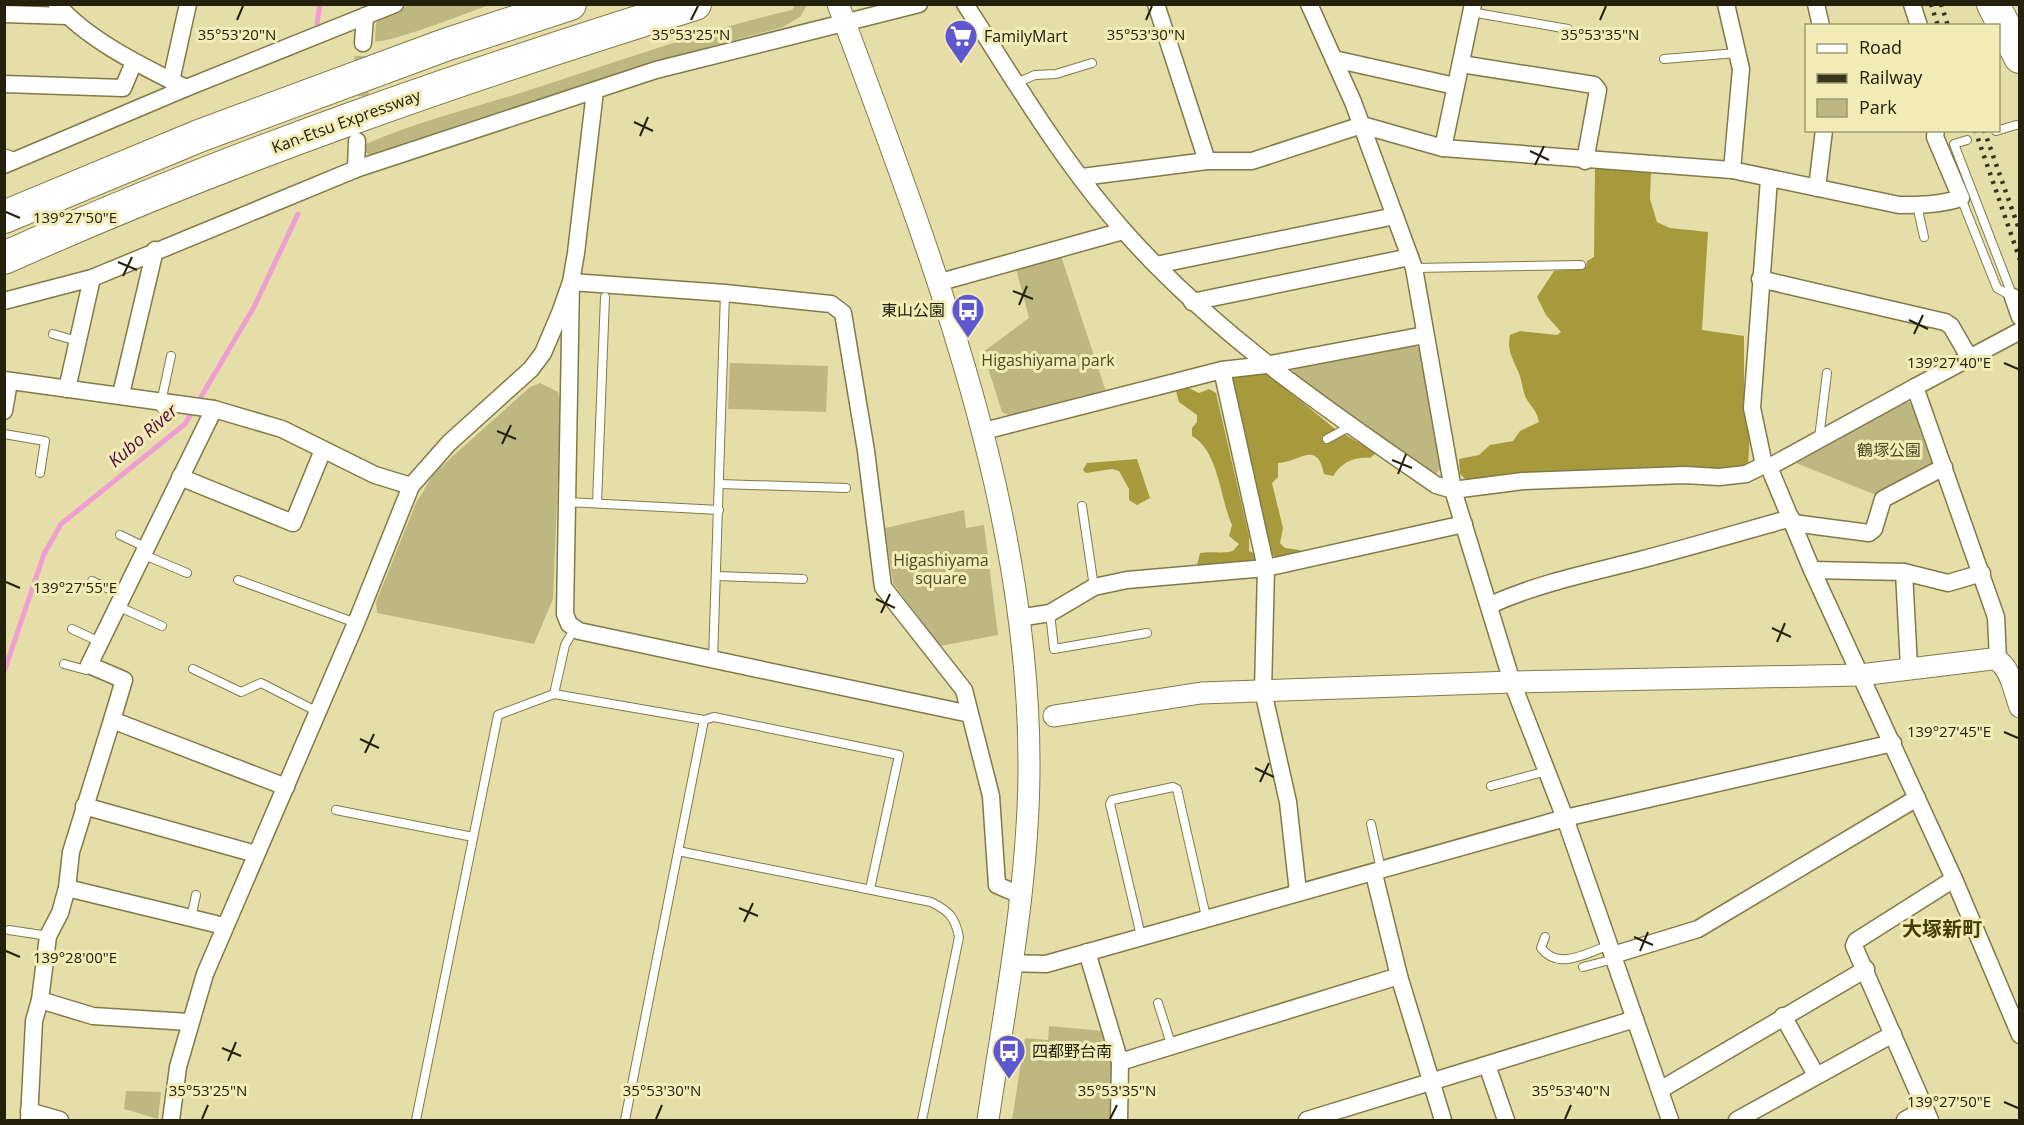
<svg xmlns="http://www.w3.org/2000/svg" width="2024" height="1125" viewBox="0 0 2024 1125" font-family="'Open Sans','Noto Sans JP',sans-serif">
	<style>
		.green { fill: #bfb781 }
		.forest { fill: #a79a3d }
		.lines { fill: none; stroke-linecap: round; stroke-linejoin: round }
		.stream { stroke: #ef9ed1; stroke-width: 5 }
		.minor-tunnel { stroke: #beb88a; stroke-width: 16; stroke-dasharray: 16 8; stroke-linecap: butt }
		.service-casing { stroke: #817a48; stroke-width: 10 }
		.minor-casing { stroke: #817a48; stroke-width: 19 }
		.tertiary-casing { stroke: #817a48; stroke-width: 23 }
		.motorway-casing { stroke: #817a48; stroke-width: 34 }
		.service { stroke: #fff; stroke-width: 8 }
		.minor { stroke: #fff; stroke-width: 16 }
		.tertiary { stroke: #fff; stroke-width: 21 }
		.motorway { stroke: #fff; stroke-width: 32 }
		.rail { stroke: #39351d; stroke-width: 4.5; stroke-dasharray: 3 6; stroke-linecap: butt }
		.ticks { fill: none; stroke: #23200c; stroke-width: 2 }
		.labels { text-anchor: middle; stroke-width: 6; stroke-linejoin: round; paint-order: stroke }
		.poi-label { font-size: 16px; fill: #23200c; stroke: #f3ecb6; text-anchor: start }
		.street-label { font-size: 16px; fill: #23200c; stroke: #f3ecb6 }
		.park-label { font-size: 16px; fill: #504a23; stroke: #f3ecb6 }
		.water-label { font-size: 18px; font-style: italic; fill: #510a3e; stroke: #f3ecb6 }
		.quarter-label { font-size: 20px; font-weight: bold; fill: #433c06; stroke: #f3ecb6 }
		.ticks-label { font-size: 15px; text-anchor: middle; fill: #23200c; stroke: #f3ecb6; stroke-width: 6; stroke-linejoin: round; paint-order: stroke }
	</style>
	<rect width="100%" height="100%" fill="#e5dea9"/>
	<g class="green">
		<path d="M409,5h80c-17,6 -103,40 -114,36l1,-18 6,-6z"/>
		<path d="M795,5h12l-7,12 -17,10 -115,31 -296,100 -6,-6v-8c55,-24 115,-38 173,-57 84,-27 166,-57 253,-77z"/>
		<polygon points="1061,256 1106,392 1010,416 1002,412 983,352 1029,318 1016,269"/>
		<polygon points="1412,344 1419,348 1442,468 1432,477 1292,374 1294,368"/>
		<polygon points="730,363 828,366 826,412 728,409"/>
		<polygon points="540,383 558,392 561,403 553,599 534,644 377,613 376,602 416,503 434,473 530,387"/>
		<polygon points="1906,401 1914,404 1934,458 1931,468 1876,495 1796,463"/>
		<polygon points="964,510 966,528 984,525 998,635 940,646 893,583 885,528"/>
		<polygon points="1049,1026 1104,1031 1112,1065 1112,1120 1012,1120 1025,1038 1048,1040"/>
		<polygon points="126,1091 161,1092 158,1119 124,1109"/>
	</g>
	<g class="forest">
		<path d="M1595,167l56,4 -1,28 7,23 13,6 38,4 -6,98 42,6v78l6,18 -2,34 -19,3 -261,13 -8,-8 -1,-15 20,-4 11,-10 23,-4 7,-10 19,-9c-3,-14 -7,-13 -13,-24 -4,-8 -4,-19 -8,-27 -6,-14 -11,-21 -8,-36l10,-4 37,4 4,-3 -15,-17 -9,-18 17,-26 32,-4 1,-6 7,-4z"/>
		<path d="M1259,371l11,5 64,52 42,25 -6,5c-16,-2 -29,5 -37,18l-9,-2c-7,-35 -24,-12 -46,-11v14l-6,6 11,45 -3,15 5,5 15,2 -1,7 -20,5 -7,-8 -42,-168 4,-9z"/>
		<path d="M1189,388l10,5 10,-4 7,4 33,143v15l7,3v5l-9,5 -50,1 3,-12c12,-2 21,1 33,-2l6,-7 -10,-8 3,-11c-12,-26 -13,-74 -40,-89v-8l5,-6v-7l-18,-13 -3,-11z"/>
		<polygon points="1137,459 1150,498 1137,505 1129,500 1129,489 1119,471 1112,469 1086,473 1083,470 1087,463"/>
	</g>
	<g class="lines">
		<g class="stream">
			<polyline points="317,24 320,4"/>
			<polyline points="4,672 44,554 61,524 185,424 254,307 298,214"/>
		</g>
		<polyline class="minor-tunnel" points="359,120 363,43"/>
		<g class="service-casing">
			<g id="service">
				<polyline points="1471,12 1568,29"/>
				<polyline points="1664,59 1737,53"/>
				<polyline points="1016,83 1035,75 1056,74 1092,63"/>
				<polyline points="1996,131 2016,125"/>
				<polyline points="1967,140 1954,144 2013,297"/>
				<polyline points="4,153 18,158"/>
				<polyline points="1961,198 1997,288 2013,297"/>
				<polyline points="1917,205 1924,237"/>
				<polyline points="1414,268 1581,265"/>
				<polyline points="53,334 77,341"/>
				<polyline points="170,418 160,407 171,356"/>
				<polyline points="4,434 45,441 40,473"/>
				<polyline points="1819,438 1827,373"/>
				<polyline points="1327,439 1351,426"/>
				<polyline points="720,484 846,488"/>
				<polyline points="567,502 719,510"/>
				<polyline points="597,503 605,297"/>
				<polyline points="1082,506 1094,587"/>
				<polyline points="120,535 145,547"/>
				<polyline points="142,554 187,573"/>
				<polyline points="717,576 803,579"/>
				<polyline points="238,580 356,623"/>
				<polyline points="92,581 122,595"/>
				<polyline points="117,606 162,626"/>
				<polyline points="1050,613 1054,649 1147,633"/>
				<polyline points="72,629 100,642"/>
				<polyline points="713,660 725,293"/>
				<polyline points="64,664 86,670 89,665"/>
				<polyline points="193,669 241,692 261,683 318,712"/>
				<polyline points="554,694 565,645 575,628"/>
				<polyline points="1491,786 1547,771"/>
				<polyline points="336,810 473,837"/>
				<polyline points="1371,824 1381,870"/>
				<path d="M678,851l253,51c18,9 24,15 28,35l-37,183"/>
				<polyline points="191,918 196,895"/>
				<polyline points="9,930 48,936"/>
				<polyline points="1141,936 1110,804 1112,800 1173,787 1177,789 1206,917"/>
				<path d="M1545,937l-4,11c18,23 45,5 69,-3"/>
				<polyline points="1583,967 1614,959"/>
				<polyline points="1158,1003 1172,1047"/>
				<polyline points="416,1120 498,715 554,694 704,720 714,717 899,755 870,889"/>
				<polyline points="625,1120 704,720"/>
			</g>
		</g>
		<g class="minor-casing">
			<g id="minor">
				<path d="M57,4c30,36 87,63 129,84"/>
				<path d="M965,4c50,77 98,159 159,227 91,103 201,177 312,254l17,5 70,-9 162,-6 34,2 27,-3 18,-9 5,2 146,-80"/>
				<polyline points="1309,4 1353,102 1414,268 1453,490 1512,682 1565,818 1670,1120"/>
				<polyline points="1726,4 1741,69 1732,170"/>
				<polyline points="1816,4 1821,26"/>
				<polyline points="1912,4 1919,26"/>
				<polyline points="4,14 67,16"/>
				<polyline points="363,43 365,16"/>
				<polyline points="1334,59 1455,86"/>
				<polyline points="1461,64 1594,85 1598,90 1585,161"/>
				<polyline points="171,81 188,4"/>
				<polyline points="4,84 123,88 134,62"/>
				<polyline points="1443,148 1473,4"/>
				<path d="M1207,161h45l110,-36 81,23 289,22 167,35c21,0 41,0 62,-7l-26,-61 1,-7"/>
				<polyline points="4,165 186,88 395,4"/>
				<polyline points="356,169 357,141"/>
				<polyline points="1082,177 1207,161 1156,4"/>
				<polyline points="1817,188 1824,130"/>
				<polyline points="1156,265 1395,216"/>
				<polyline points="1760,279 1945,322 1951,326 1969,357"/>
				<polyline points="937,283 1123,231"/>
				<polyline points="2013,297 2020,317"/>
				<polyline points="4,301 92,278 356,169 656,70 919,4"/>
				<polyline points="1192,302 1410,257"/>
				<polyline points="1222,370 1266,568 1263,691 1288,802 1298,892"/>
				<polyline points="4,380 214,409 282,429 375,475 411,486"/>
				<polyline points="67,389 92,278"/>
				<polyline points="121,394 155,250"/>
				<polyline points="4,411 9,382"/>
				<polyline points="984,431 1222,370 1266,365 1425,335"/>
				<polyline points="1764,465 1752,408 1769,179"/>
				<polyline points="1769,467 1812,570 1954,879 2020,1035"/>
				<polyline points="180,477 293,523 323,450"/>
				<polyline points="1793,523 1869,533 1874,529 1883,499 1944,467"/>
				<polyline points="1812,570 1904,572 1948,583 1982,573"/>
				<polyline points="1904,572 1909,667"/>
				<path d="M1490,605c49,-22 99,-32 150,-45 50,-13 101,-28 151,-42"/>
				<polyline points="1018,618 1050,613 1094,587 1127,580 1266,568 1464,524"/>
				<polyline points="1998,660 1996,617 1915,387 2020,331"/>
				<polyline points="970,714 579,631 569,624 565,614 571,282 725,293 831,304 843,313 866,451 883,587 964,690 991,796 997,885 1022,896"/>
				<polyline points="112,720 124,680 89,665 214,409"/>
				<polyline points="84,806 256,854"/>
				<polyline points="1374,874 1399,976 1443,1120"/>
				<polyline points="67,888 224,926"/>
				<polyline points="1087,952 1120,1062"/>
				<polyline points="1613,955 1698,929 1917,798"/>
				<polyline points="1011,963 1046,964 1565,818 1893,743"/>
				<polyline points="40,1000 93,1016 189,1022"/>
				<polyline points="1783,1016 1816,1075"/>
				<polyline points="1487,1065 1506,1120"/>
				<polyline points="1660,1090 1866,969"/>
				<polyline points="29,1111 60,1120"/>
				<polyline points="29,1120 34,1021 40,1000 48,936 60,913 67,888 71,852 112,720 286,787"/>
				<polyline points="171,1120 178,1067 205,974 356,623 411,486 449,443 531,369 543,353 560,313 571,282 576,253 595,91"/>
				<polyline points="1119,1120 1120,1062 1399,976"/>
				<polyline points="1307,1120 1635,1019"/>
				<polyline points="1737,1120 1893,1034"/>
				<polyline points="1905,1120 1924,1109"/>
				<polyline points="1930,1120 1854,946 1856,941 1954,879"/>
			</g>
		</g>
		<g class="tertiary-casing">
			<g id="tertiary">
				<path d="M838,4c91,247 193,501 191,768 -1,117 -24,233 -41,348"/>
				<path d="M1054,716l147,-23 311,-11 348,-7 132,-16c18,2 22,33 28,48"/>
			</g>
		</g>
		<g class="motorway-casing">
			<g id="motorway">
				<polyline points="1993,4 2020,57"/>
				<polyline points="4,217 199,136 445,45 570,4"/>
				<path d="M4,258c225,-101 457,-181 691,-254"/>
			</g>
		</g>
		<use href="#service" class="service"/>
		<use href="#minor" class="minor"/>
		<use href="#tertiary" class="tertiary"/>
		<use href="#motorway" class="motorway"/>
		<g class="rail">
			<polyline points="1931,4 1938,26"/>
			<polyline points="1941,4 1948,26"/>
			<polyline points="1975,130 2020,260"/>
			<polyline points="1984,130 2020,232"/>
		</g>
	</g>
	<path class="ticks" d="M237,20l6,-14M691,20l7,-14M1146,20l6,-14M1600,20l6,-14M634,122l19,9M640,136l8,-19M1530,151l19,9M1535,165l9,-19M6,212l14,6M118,262l19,8M123,276l9,-19M1013,291l20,8M1019,305l8,-19M1909,320l19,9M1914,334l9,-19M2004,363l14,6M497,431l19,8M502,444l9,-19M1392,460l20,8M1398,474l8,-20M6,582l14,6M876,599l19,9M881,613l9,-19M1772,628l19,9M1777,642l8,-19M2004,732l14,6M360,739l19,9M365,753l9,-19M1255,768l19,9M1260,782l9,-19M739,908l19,8M744,922l9,-19M1634,937l19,8M6,951l14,6M1640,951l8,-19M222,1048l19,8M228,1061l8,-19M2004,1102l14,6M202,1119l6,-14M656,1119l6,-14M1110,1119l7,-14M1565,1119l6,-14"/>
	<defs>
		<g id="supermarket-pin" transform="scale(1.725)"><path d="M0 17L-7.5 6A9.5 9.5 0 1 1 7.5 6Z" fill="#5f57d0" stroke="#f3ecb6"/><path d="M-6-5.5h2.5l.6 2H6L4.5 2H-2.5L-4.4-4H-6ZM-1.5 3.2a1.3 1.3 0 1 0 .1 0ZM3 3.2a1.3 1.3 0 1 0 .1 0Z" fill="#fff"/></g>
		<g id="bus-pin" transform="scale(1.725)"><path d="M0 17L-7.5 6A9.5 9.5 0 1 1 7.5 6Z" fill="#5f57d0" stroke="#f3ecb6"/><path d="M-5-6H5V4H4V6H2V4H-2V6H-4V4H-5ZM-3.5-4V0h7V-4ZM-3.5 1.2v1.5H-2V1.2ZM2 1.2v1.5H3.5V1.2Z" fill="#fff"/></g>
	</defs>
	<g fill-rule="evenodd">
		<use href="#supermarket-pin" x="961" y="36"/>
		<use href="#bus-pin" x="968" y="310"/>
		<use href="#bus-pin" x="1009" y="1051"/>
	</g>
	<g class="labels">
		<g class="poi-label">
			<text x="984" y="42">FamilyMart</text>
			<text x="945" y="316" text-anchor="end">東山公園</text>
			<text x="1032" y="1057">四都野台南</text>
		</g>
		<g class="street-label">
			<text transform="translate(346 121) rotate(-20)" y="6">Kan-Etsu Expressway</text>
		</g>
		<g class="park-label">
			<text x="1048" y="366">Higashiyama park</text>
			<text x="1889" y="456">鶴塚公園</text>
			<text x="941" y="566">Higashiyama<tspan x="941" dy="18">square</tspan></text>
		</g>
		<g class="water-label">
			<text transform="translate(143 436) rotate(-41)" y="6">Kubo River</text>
		</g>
		<g class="quarter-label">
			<text x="1942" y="936">大塚新町</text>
		</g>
	</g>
	<g class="ticks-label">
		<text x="691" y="40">35°53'25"N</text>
		<text x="1146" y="40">35°53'30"N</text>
		<text x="1600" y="40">35°53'35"N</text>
		<text x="237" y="40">35°53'20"N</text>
		<text x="75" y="223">139°27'50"E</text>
		<text x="1949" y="368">139°27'40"E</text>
		<text x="75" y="593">139°27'55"E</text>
		<text x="1949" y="737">139°27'45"E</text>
		<text x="75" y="963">139°28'00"E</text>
		<text x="208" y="1096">35°53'25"N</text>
		<text x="662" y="1096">35°53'30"N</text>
		<text x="1117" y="1096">35°53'35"N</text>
		<text x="1571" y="1096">35°53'40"N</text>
		<text x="1949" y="1107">139°27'50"E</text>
	</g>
	<rect width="2024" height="1125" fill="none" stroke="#23200c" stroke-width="12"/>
	<rect x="1805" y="24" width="195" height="108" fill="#f3ecb6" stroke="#a09a72" stroke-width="1.5"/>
	<rect x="1817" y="44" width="30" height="9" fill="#ffffff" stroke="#a09a72" stroke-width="1.5"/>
	<text x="1859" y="54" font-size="18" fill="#23200c">Road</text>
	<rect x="1817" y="74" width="30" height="9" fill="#39351d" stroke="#a09a72" stroke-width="1.5"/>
	<text x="1859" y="84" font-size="18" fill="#23200c">Railway</text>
	<rect x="1817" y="99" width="30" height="18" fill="#bfb781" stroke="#a09a72" stroke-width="1.5"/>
	<text x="1859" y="114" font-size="18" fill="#23200c">Park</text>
</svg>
